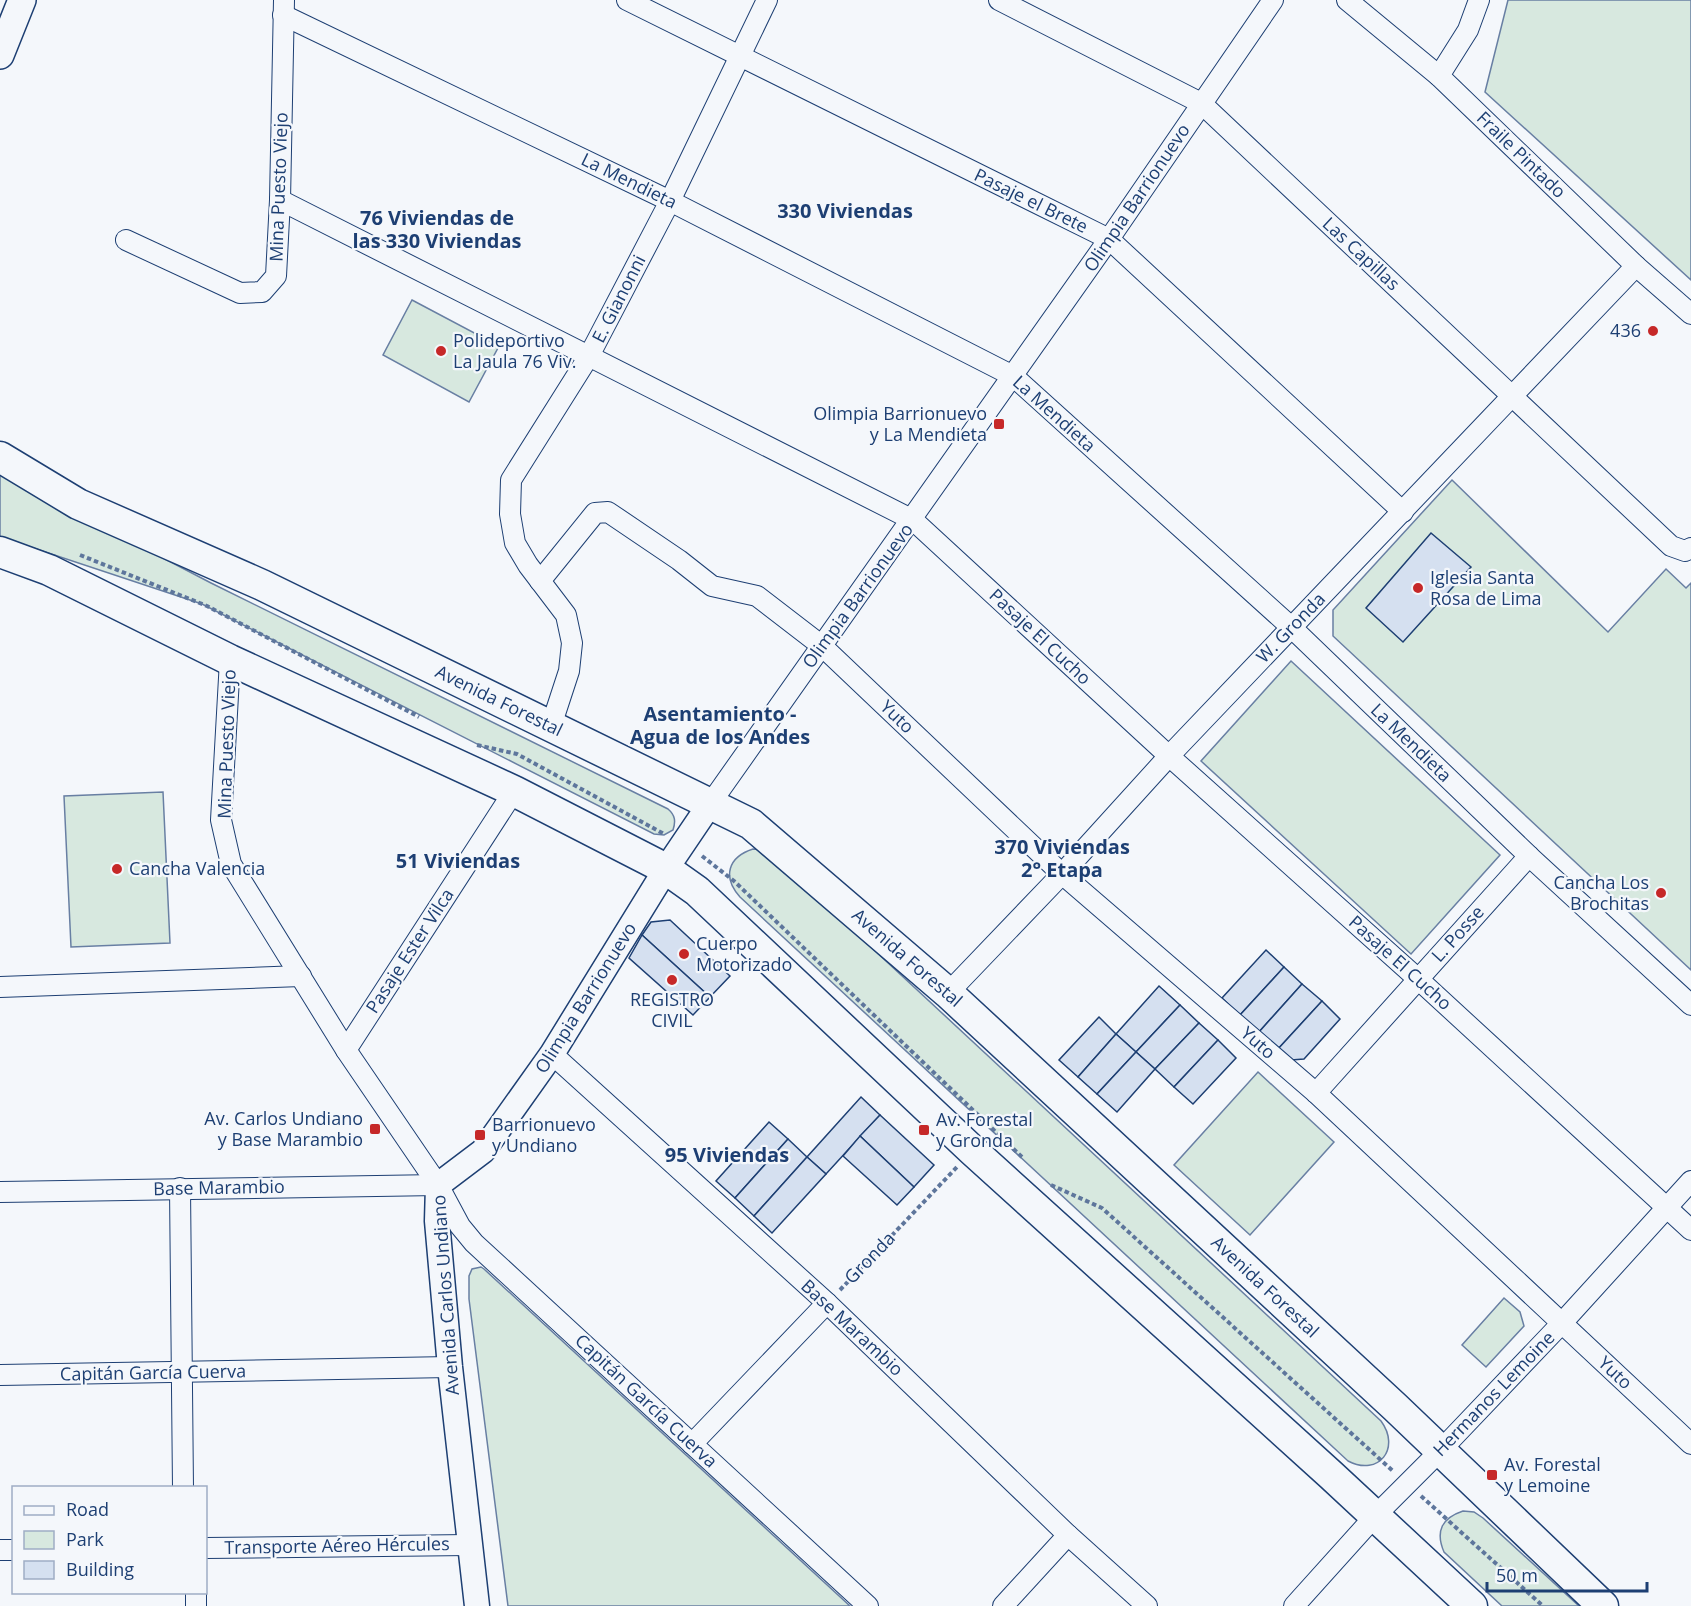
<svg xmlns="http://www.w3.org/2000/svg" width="1691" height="1606" viewBox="0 0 1691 1606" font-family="'Open Sans',sans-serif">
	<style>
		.green { fill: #d7e8df; stroke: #687fa3; stroke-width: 1.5 }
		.building { fill: #d5e0f0; stroke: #1d3f73; stroke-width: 1.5 }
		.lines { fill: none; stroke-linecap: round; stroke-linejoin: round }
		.minor-casing { stroke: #1d3f73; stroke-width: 22 }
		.tertiary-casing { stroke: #1d3f73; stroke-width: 27 }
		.secondary-casing { stroke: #1d3f73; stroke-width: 30 }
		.primary-casing { stroke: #1d3f73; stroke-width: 33 }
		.path { stroke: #5e769c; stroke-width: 4; stroke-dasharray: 4.5 3; stroke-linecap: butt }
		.minor { stroke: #f4f7fb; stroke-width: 20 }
		.tertiary { stroke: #f4f7fb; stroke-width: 24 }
		.secondary { stroke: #f4f7fb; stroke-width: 27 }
		.primary { stroke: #f4f7fb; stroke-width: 30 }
		.poi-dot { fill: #c62828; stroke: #f4f7fb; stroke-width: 2 }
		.labels { text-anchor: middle; stroke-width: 4.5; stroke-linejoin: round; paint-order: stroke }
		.street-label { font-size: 18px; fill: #1d3f73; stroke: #f4f7fb }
		.poi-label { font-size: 18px; fill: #1d3f73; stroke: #f4f7fb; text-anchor: start }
		.neighbourhood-label { font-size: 20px; font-weight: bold; fill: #1d3f73; stroke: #f4f7fb }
	</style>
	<rect width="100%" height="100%" fill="#f4f7fb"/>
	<g class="green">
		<polygon points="1508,0 1691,0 1691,280 1485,92"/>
		<polygon points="412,300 499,346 469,402 383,355"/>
		<path d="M0,473l211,110 457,226c7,6 8,12 5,21l-9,5 -10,-1 -452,-230 -202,-67z"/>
		<polygon points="1452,480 1608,632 1666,569 1686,588 1691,583 1691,970 1333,636 1333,610"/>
		<polygon points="1291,661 1500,855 1411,954 1201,761"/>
		<polygon points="163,792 170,943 71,947 64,796"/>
		<path d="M753,849l10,1 10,6 608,565c20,27 -2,56 -33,40l-608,-564c-18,-20 -12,-40 13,-48z"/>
		<polygon points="1258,1072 1334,1142 1250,1235 1174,1165"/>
		<polygon points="481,1267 484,1269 850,1606 508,1606 469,1299 469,1276 472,1269"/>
		<polygon points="1504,1298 1520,1312 1524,1326 1486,1367 1462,1345"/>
		<path d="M1463,1511l11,1 9,6 96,88h-77l-58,-54c-9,-21 -2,-34 19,-41z"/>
	</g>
	<g class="building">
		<polygon points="1431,533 1471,567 1403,642 1366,608"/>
		<polygon points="670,920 730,976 710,997 642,935 651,922"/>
		<polygon points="642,935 710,997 693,1015 629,958"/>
		<polygon points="1266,950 1284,967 1240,1015 1222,998"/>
		<polygon points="1284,967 1302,984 1259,1032 1240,1015"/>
		<polygon points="1302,984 1322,1001 1278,1049 1259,1032"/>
		<polygon points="1159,986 1180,1005 1136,1052 1116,1034"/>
		<polygon points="1322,1001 1340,1019 1304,1059 1291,1060 1278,1049"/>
		<polygon points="1180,1005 1199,1023 1155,1069 1136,1052"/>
		<polygon points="1099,1017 1116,1034 1078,1077 1059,1060"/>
		<polygon points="1199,1023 1218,1040 1174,1087 1155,1069"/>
		<polygon points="1116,1034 1136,1052 1097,1094 1078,1077"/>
		<polygon points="1218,1040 1236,1058 1193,1104 1174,1087"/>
		<polygon points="1136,1052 1155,1069 1117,1112 1097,1094"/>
		<polygon points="861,1097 880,1115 826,1174 807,1157"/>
		<polygon points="880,1115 934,1165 914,1187 860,1136"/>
		<polygon points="769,1122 788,1139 735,1198 716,1181"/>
		<polygon points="860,1136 914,1187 897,1205 843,1156"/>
		<polygon points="788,1139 807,1157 754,1216 735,1198"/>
		<polygon points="807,1157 826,1174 772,1233 754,1216"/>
	</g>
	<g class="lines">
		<g class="minor-casing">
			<g id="minor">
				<polyline points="627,0 1109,239 1403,512"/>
				<polyline points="999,0 1201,103 1671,546 1685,551 1691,548"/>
				<polyline points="1347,0 1439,76 1636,266 1691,314"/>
				<polyline points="283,15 670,201 1013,376 1291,627 1529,856 1691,1005"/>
				<polyline points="1439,76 1468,30 1479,0"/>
				<polyline points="280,200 913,520 1169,756 1418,979 1691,1230"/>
				<polyline points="126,240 240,293 262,292 276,276 280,200 284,0"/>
				<polyline points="540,581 595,513 608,512 679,560 712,586 757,596 822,646 1062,874 1316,1093 1691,1444"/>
				<polyline points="230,660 221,820 231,864 346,1050 438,1185 460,1226 474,1243 868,1606"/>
				<polyline points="551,726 569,671 572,643 566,615 528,565 515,543 510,514 511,480 589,356 670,201 767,0"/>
				<polyline points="710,804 1109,239 1273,0"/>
				<polyline points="0,987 301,976"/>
				<polyline points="948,993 1062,874 1169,756 1636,266"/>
				<polyline points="346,1050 514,791"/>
				<polyline points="552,1054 827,1303 1068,1535 1147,1606"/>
				<polyline points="1316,1093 1529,856"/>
				<polyline points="180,1188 183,1488"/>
				<polyline points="0,1192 438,1185"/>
				<polyline points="0,1375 450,1367"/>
				<polyline points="692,1444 827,1303"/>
				<polyline points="206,1548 469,1545"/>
				<polyline points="0,1550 14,1550"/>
				<polyline points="196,1592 196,1606"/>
				<polyline points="1003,1606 1068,1535"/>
				<polyline points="1294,1606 1375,1516 1440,1451 1561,1324 1691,1181"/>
			</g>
		</g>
		<g class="tertiary-casing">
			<polyline id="tertiary" points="477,1606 450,1367 437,1221 438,1185 483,1151 552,1054 666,869 710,804"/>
		</g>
		<g class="secondary-casing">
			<polyline id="secondary" points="0,55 22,0"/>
		</g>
		<g class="primary-casing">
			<g id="primary">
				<polyline points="0,457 78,504 262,585 751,824 948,993 1395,1407 1603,1606"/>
				<polyline points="0,552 49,570 230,660 514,791 666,869 697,891 973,1151 1331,1475 1472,1606"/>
			</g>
		</g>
		<g class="path">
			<polyline points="80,555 207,606 419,717"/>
			<polyline points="477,745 517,754 664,834"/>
			<polyline points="702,856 734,881 1024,1159"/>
			<polyline points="1051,1185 1102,1208 1393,1471"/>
			<polyline points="840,1290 957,1167"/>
			<polyline points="1421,1496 1543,1606"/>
		</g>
		<use href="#minor" class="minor"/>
		<use href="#tertiary" class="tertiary"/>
		<use href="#secondary" class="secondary"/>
		<use href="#primary" class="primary"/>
	</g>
	<g class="poi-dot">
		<circle cx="1653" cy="331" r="6"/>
		<circle cx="441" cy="351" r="6"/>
		<rect x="993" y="418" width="12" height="12" rx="3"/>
		<circle cx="1418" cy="588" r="6"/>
		<circle cx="117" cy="869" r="6"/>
		<circle cx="1661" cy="893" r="6"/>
		<circle cx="684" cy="954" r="6"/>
		<circle cx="672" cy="980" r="6"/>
		<rect x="369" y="1123" width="12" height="12" rx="3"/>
		<rect x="918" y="1124" width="12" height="12" rx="3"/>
		<rect x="474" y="1129" width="12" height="12" rx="3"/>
		<rect x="1486" y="1469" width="12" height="12" rx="3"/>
	</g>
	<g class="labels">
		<g class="street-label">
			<text transform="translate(1521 155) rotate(44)" y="6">Fraile Pintado</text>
			<text transform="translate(629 181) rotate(26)" y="6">La Mendieta</text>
			<text transform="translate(279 187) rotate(-88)" y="6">Mina Puesto Viejo</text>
			<text transform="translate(1137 198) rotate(-56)" y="6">Olimpia Barrionuevo</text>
			<text transform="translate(1031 201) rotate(26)" y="6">Pasaje el Brete</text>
			<text transform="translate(1361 254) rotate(43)" y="6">Las Capillas</text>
			<text transform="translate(619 299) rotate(-63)" y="6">E. Gianonni</text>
			<text transform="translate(1054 414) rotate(42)" y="6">La Mendieta</text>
			<text transform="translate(858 596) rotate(-54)" y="6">Olimpia Barrionuevo</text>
			<text transform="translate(1291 628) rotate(-46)" y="6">W. Gronda</text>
			<text transform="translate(1040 637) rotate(43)" y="6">Pasaje El Cucho</text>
			<text transform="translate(499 701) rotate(26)" y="6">Avenida Forestal</text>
			<text transform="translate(897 717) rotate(44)" y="6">Yuto</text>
			<text transform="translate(1411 743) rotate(44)" y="6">La Mendieta</text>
			<text transform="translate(227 744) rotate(-88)" y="6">Mina Puesto Viejo</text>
			<text transform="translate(1458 934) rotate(-48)" y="6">L. Posse</text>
			<text transform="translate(410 951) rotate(-57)" y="6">Pasaje Ester Vilca</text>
			<text transform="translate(907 958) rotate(41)" y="6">Avenida Forestal</text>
			<text transform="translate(1400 963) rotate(42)" y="6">Pasaje El Cucho</text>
			<text transform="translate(586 998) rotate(-58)" y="6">Olimpia Barrionuevo</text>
			<text transform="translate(1258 1043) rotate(41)" y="6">Yuto</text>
			<text transform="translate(219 1188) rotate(-1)" y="6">Base Marambio</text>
			<text transform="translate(870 1258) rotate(-46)" y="6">Gronda</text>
			<text transform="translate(1265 1287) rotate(43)" y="6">Avenida Forestal</text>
			<text transform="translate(446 1295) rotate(-94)" y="6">Avenida Carlos Undiano</text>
			<text transform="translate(852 1328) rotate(43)" y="6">Base Marambio</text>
			<text transform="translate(153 1373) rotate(-1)" y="6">Capitán García Cuerva</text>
			<text transform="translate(1615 1373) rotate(43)" y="6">Yuto</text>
			<text transform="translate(1494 1394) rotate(-46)" y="6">Hermanos Lemoine</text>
			<text transform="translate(646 1401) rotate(43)" y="6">Capitán García Cuerva</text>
			<text transform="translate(337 1546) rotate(-1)" y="6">Transporte Aéreo Hércules</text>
		</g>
		<g class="poi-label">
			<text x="1641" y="337" text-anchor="end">436</text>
			<text x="453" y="347">Polideportivo<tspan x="453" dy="21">La Jaula 76 Viv.</tspan></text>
			<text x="987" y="420" text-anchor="end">Olimpia Barrionuevo<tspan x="987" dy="21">y La Mendieta</tspan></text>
			<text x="1430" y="584">Iglesia Santa<tspan x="1430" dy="21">Rosa de Lima</tspan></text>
			<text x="129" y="875">Cancha Valencia</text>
			<text x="1649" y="889" text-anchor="end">Cancha Los<tspan x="1649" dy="21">Brochitas</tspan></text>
			<text x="696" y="950">Cuerpo<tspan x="696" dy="21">Motorizado</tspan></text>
			<text x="672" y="1006" text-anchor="middle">REGISTRO<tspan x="672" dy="21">CIVIL</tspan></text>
			<text x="363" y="1125" text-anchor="end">Av. Carlos Undiano<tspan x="363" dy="21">y Base Marambio</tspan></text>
			<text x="936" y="1126">Av. Forestal<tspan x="936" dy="21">y Gronda</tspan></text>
			<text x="492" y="1131">Barrionuevo<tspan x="492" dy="21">y Undiano</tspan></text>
			<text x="1504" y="1471">Av. Forestal<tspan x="1504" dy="21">y Lemoine</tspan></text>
		</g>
		<g class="neighbourhood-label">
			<text x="845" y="218">330 Viviendas</text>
			<text x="437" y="225">76 Viviendas de<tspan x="437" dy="23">las 330 Viviendas</tspan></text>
			<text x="720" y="721">Asentamiento -<tspan x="720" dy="23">Agua de los Andes</tspan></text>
			<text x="1062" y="854">370 Viviendas<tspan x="1062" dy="23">2° Etapa</tspan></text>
			<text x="458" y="868">51 Viviendas</text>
			<text x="727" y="1162">95 Viviendas</text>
		</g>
	</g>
	<rect x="12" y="1486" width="195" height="108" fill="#f4f7fb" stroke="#9eadc5" stroke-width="1.5"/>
	<rect x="24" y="1506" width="30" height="9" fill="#f4f7fb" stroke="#9eadc5" stroke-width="1.5"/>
	<text x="66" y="1516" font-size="18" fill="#1d3f73">Road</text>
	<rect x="24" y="1531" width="30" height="18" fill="#d7e8df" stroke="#9eadc5" stroke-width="1.5"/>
	<text x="66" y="1546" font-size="18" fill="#1d3f73">Park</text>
	<rect x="24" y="1561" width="30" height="18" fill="#d5e0f0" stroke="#9eadc5" stroke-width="1.5"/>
	<text x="66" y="1576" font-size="18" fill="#1d3f73">Building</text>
	<path d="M1487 1582v9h160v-9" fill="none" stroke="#1d3f73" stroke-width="3"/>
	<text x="1496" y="1582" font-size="18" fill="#1d3f73" stroke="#f4f7fb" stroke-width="4.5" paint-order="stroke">50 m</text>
</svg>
